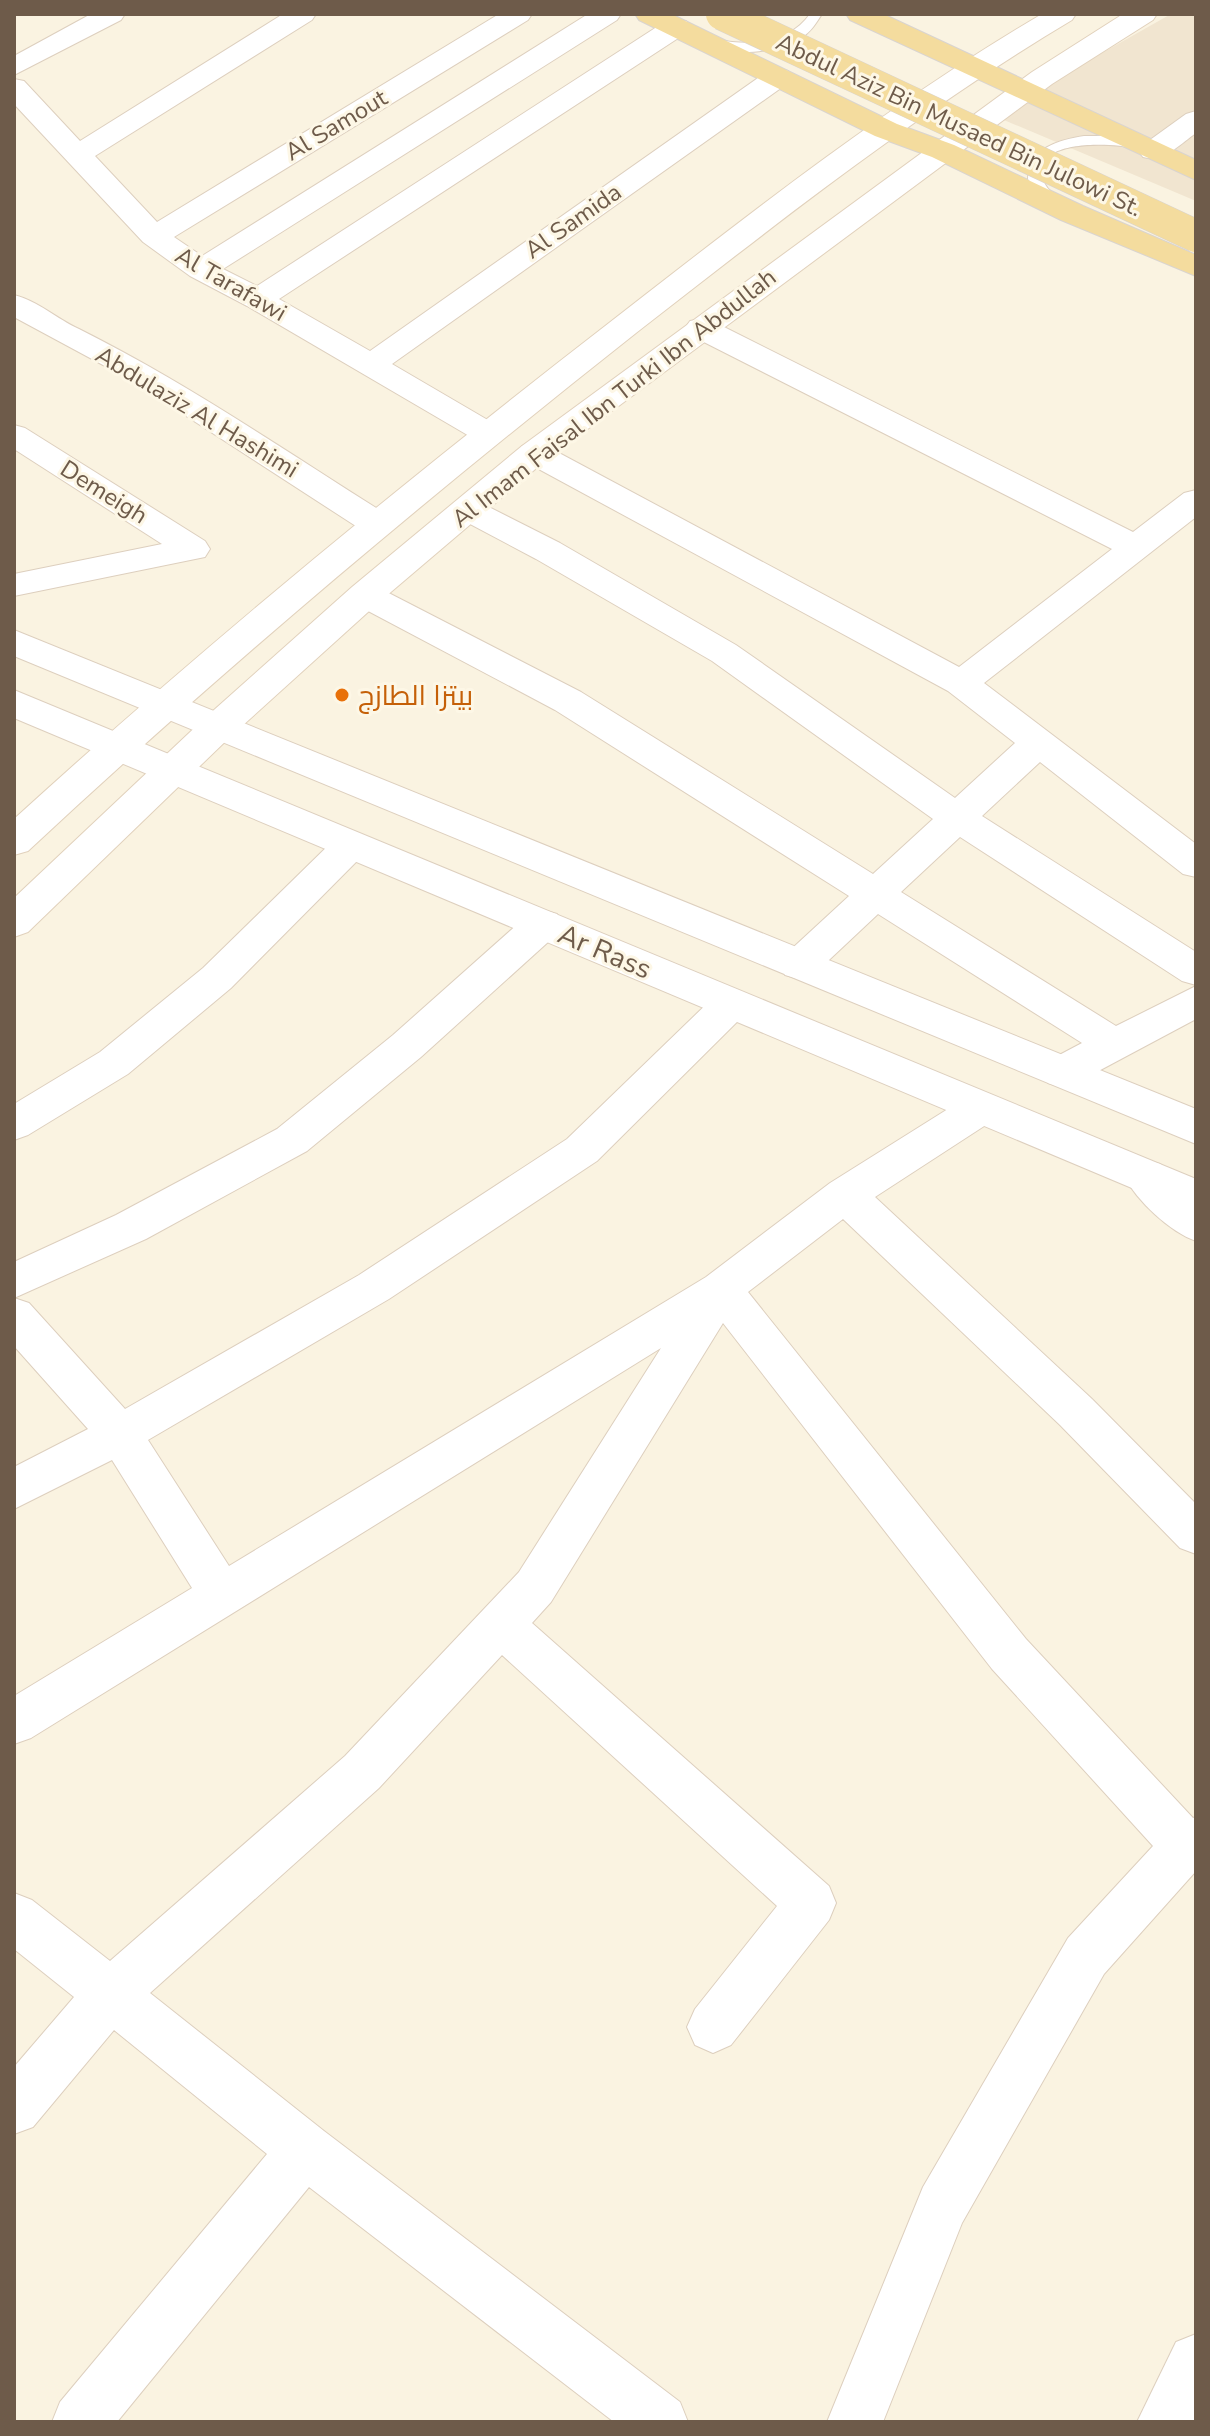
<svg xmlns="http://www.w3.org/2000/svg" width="1210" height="2436" viewBox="0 0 1210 2436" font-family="'Nunito Sans',Cairo,sans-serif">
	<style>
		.residential { fill: #f1e5d0 }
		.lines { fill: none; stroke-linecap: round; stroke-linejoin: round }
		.service-casing { stroke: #ddcfbe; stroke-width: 2 }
		.minor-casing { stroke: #ddcfbe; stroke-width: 2 }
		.tertiary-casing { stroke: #ddcfbe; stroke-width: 2 }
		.secondary-casing { stroke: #e1d1bc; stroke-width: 2 }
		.primary-casing { stroke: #d9d4d0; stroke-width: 2 }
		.service { fill: #fff; fill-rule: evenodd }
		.minor { fill: #fff; fill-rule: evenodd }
		.tertiary { fill: #fff; fill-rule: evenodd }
		.secondary { fill: #fff; fill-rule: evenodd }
		.primary { fill: #f4dc9e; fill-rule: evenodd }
		.primary-bridge-casing { stroke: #d9d4d0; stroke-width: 33; stroke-linecap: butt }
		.primary-bridge { stroke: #f4dc9e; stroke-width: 32 }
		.food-dot { fill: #e8710a; stroke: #fdf7e6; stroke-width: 3 }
		.labels { text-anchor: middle; stroke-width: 6; stroke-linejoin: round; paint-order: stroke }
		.far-street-label { font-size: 24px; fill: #6e5b4a; stroke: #fdf7e6 }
		.food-label { font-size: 28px; fill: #c56008; stroke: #fdf7e6; text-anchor: start }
		.street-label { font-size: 28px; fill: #6e5b4a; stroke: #fdf7e6 }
	</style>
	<rect width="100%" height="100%" fill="#faf3e1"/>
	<polygon class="residential" points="1171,14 1196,14 1196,201 992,115"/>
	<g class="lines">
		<g class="service-casing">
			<g id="service">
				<path d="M810,14h12c-6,9 -11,18 -21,24 -22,14 -72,21 -94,5 8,-5 16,-2 25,-1 30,3 59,-2 78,-28z"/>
				<path d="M1084,136h32l25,8 -7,4c-22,-5 -107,-10 -90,34 3,8 11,13 16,19l-12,3 -20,-25c0,-31 31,-39 56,-43z"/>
			</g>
		</g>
		<g class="minor-casing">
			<g id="minor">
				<polygon points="91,14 125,14 121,20 14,75 14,56"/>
				<polygon points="283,14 316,14 312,20 95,156 157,222 499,14 532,14 528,20 174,237 202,256 588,14 621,14 617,20 223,269 257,286 666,21 686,21 690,27 686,33 279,299 370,351 768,71 778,69 788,71 792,77 788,83 392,364 498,426 503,433 498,440 487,443 476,440 247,306 190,276 143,242 14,104 14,79 24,81 80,141"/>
				<path d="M1196,111v22c-17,12 -32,29 -53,24l-4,-6 4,-6 43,-31z"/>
				<path d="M14,295c24,6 43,24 65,34 108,54 208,123 310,187l5,8 -5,8 -12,3 -12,-3 -236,-153 -115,-62z"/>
				<polygon points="701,319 712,321 1133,532 1184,493 1196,490 1196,517 984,683 1196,844 1196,877 1183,874 1040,762 982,816 1196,952 1196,985 1182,981 960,837 901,892 1116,1026 1196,986 1196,1019 1076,1083 1062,1087 1048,1083 1042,1072 1048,1061 1082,1043 878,914 813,975 799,979 785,975 780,965 785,955 849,896 555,710 353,603 348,595 353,587 365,584 377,587 581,692 873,874 933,819 712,661 536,559 455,516 450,509 455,502 467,498 479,502 560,543 736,645 955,798 1015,743 948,691 522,460 518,453 522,446 534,443 546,446 959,667 1112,549 690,335 685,328 690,321"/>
				<polygon points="14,425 25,428 205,541 210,549 205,557 14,596 14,574 162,544 14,449"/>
				<polygon points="351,832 364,836 370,845 364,854 231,988 128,1074 28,1135 14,1140 14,1104 100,1052 203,968 338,836"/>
				<polygon points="543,910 557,914 562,924 557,934 421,1057 307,1151 146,1239 14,1298 29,1303 125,1409 359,1275 567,1139 717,994 731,989 745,994 751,1004 745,1014 597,1161 389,1299 148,1440 229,1566 706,1277 830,1183 967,1097 981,1092 995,1097 1001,1108 995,1119 875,1197 1092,1399 1196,1504 1196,1554 1180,1548 1060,1425 843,1219 748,1292 1026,1639 1193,1818 1196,1817 1196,1871 1104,1974 962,2223 883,2422 827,2422 923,2187 1068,1938 1153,1846 992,1669 723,1323 551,1602 532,1623 829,1886 836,1903 829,1920 731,2045 713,2053 695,2045 687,2027 695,2009 777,1906 502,1655 379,1788 150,1993 324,2131 680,2402 688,2422 614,2422 309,2187 117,2422 52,2422 60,2402 267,2154 114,2030 33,2127 14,2134 14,2067 74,1997 14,1949 14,1893 32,1900 110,1961 345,1756 519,1572 661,1348 31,1738 14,1744 14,1696 192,1588 112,1460 14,1509 14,1467 88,1429 14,1346 14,1262 116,1215 277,1129 393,1035 529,914"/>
				<path d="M1145,1160l15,4 36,34v43c-26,-9 -59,-40 -72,-65l6,-12z"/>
				<polygon points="1196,2334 1195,2422 1137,2422 1176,2342"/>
			</g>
		</g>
		<g class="tertiary-casing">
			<g id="tertiary">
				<polygon points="14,630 1196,1109 1196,1144 14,656"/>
				<polygon points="14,690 1196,1179 1196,1215 14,718"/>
			</g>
		</g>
		<g class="secondary-casing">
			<g id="secondary">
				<path d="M1042,14h34l-4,6c-154,92 -295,203 -436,313 -209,165 -413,336 -608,518l-14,4v-36c191,-174 391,-338 595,-496 140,-109 280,-219 433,-309z"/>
				<polygon points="1123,14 1157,14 1153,20 1052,84 546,460 378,603 231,736 28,932 14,937 14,898 205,718 352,587 522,446 1032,72"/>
			</g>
		</g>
		<g class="primary-casing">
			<g id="primary">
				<polygon points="635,14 671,14 897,124 954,145 1083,206 1196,255 1196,276 1061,220 932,157 875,136 639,20"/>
				<polygon points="846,14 883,14 1196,160 1196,180 850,20"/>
			</g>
		</g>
		<use href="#service" class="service"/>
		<use href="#minor" class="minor"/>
		<use href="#tertiary" class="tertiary"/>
		<use href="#secondary" class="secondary"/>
		<use href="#primary" class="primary"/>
		<g class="primary-bridge-casing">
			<polyline id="primary-bridge" points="722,14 1196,236"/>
		</g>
		<use href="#primary-bridge" class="primary-bridge"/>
	</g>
	<circle class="food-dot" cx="342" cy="695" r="8"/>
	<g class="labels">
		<g class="far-street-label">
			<text transform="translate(336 125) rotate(-31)" y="8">Al Samout</text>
			<text transform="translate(959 125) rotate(25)" y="8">Abdul Aziz Bin Musaed Bin Julowi St.</text>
			<text transform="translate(573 221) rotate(-35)" y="8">Al Samida</text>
			<text transform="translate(231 284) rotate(30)" y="8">Al Tarafawi</text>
			<text transform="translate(614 398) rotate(-38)" y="8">Al Imam Faisal Ibn Turki Ibn Abdullah</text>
			<text transform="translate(197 412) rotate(31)" y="8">Abdulaziz Al Hashimi</text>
			<text transform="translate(104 492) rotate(32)" y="8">Demeigh</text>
		</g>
		<g class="food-label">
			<text x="358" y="705">بيتزا الطازج</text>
		</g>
		<g class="street-label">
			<text transform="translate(605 951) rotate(23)" y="10">Ar Rass</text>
		</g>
	</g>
	<rect width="1210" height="2436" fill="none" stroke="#6e5b4a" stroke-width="32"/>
</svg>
